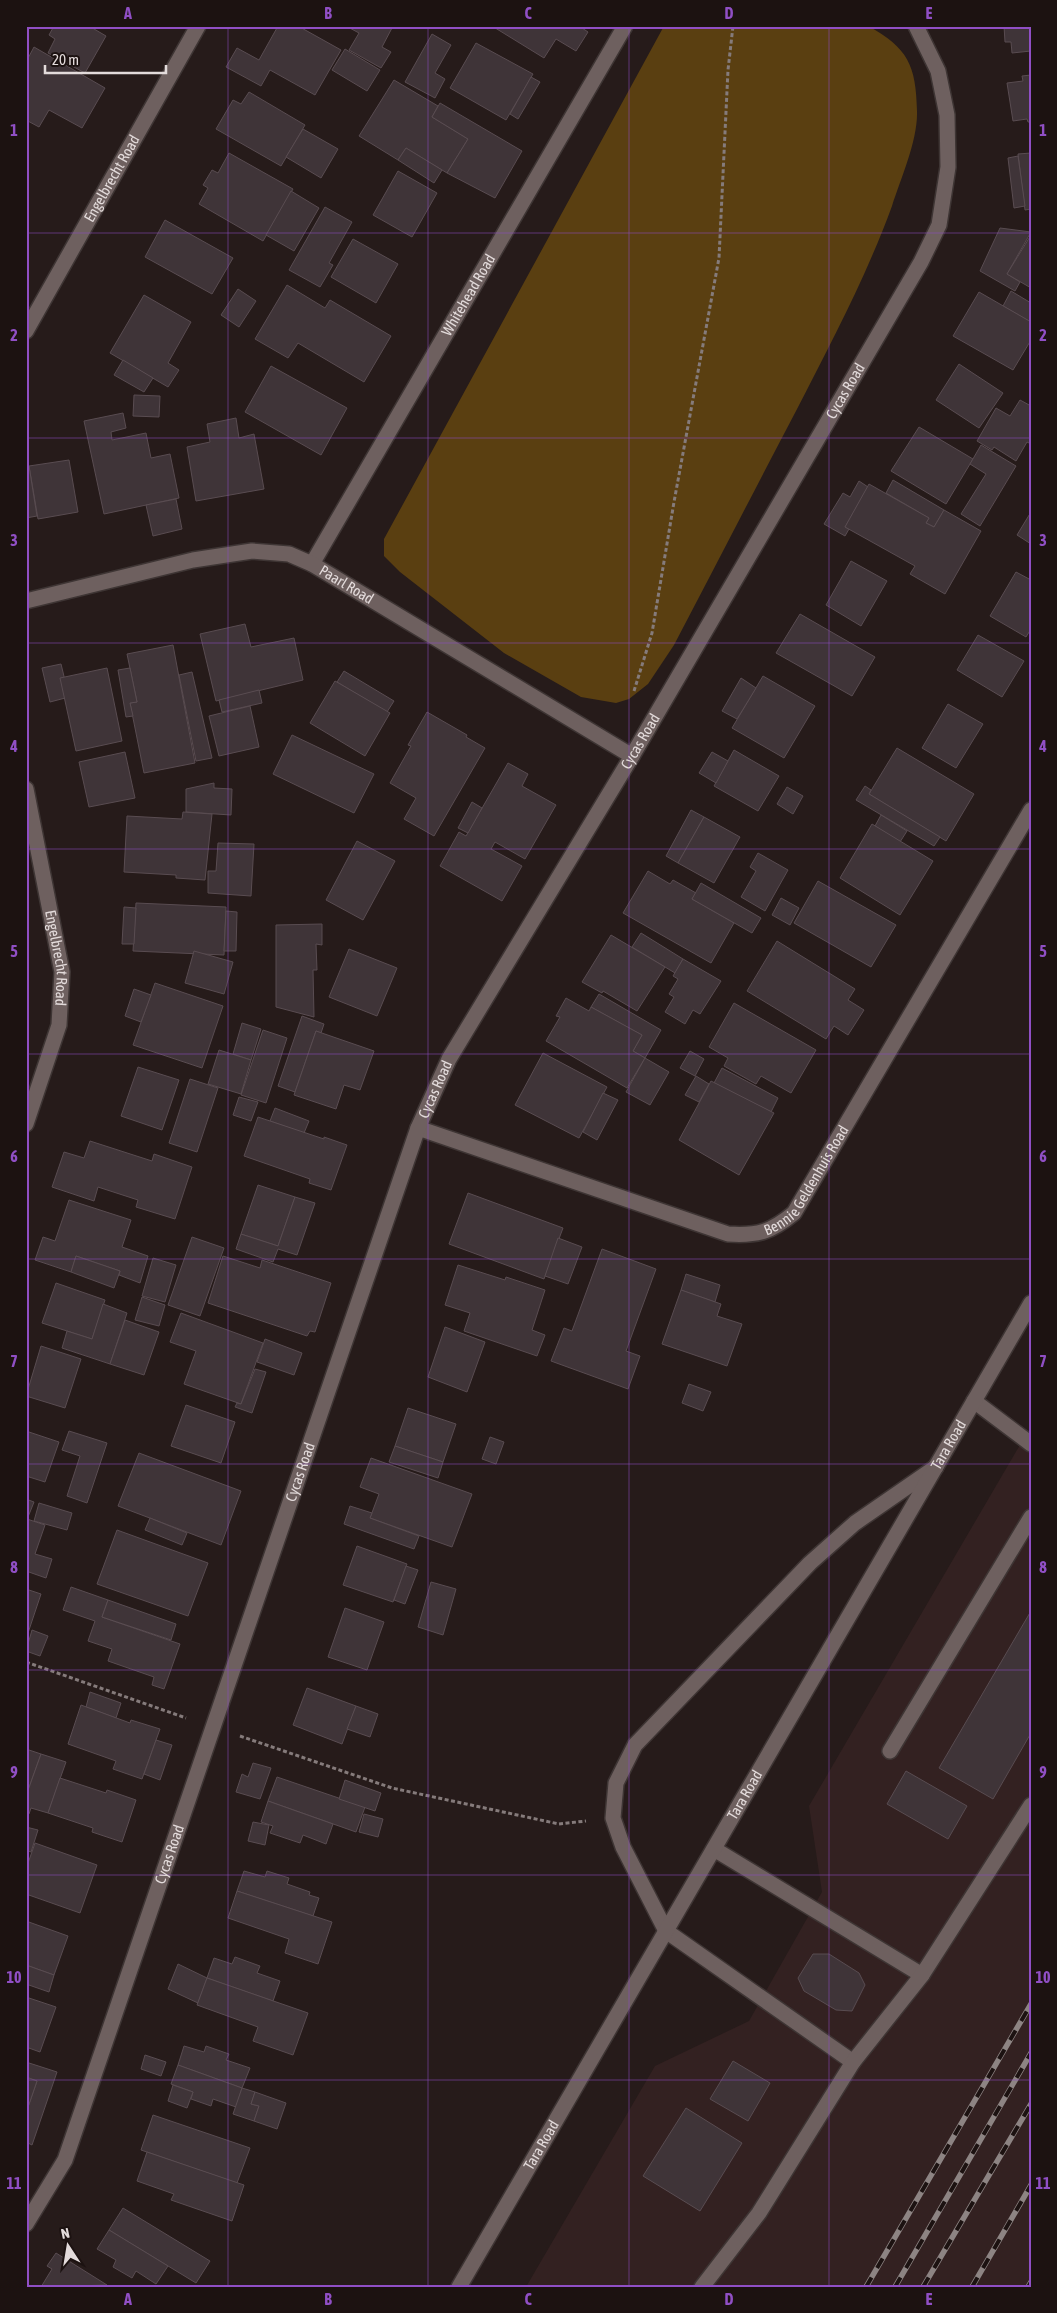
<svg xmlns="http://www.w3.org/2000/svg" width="1057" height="2313" viewBox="0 0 1057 2313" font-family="'Asap Condensed',sans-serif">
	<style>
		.built { fill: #332121 }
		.green { fill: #5a3f11 }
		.building { fill: #3f3438; stroke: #594c51 }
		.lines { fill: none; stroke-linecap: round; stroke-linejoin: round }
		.service-casing { stroke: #3e3534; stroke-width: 18 }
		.minor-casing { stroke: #3e3534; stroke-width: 18 }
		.tertiary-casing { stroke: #3e3534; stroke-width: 18 }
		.path { stroke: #857b7b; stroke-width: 3; stroke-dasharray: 4 2.5; stroke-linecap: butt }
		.service { stroke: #6e605f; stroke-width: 15 }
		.minor { stroke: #6e605f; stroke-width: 15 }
		.tertiary { stroke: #6e605f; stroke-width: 15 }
		.rail-casing { stroke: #8d8483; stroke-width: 5.5 }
		.rail { stroke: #1c1211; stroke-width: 4; stroke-dasharray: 11; stroke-linecap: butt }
		.grid { fill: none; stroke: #904fc5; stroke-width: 1; stroke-opacity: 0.55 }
		.labels { text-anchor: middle; stroke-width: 4; stroke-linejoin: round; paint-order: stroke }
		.street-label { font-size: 15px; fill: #e3dbdb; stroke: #1c1211 }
		.neatline { fill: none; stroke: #904fc5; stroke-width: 2 }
		.grid-label { font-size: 16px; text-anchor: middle; font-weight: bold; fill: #904fc5 }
	</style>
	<rect width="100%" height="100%" fill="#261b1a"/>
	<polygon class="built" points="1031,1426 1031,2287 526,2287 655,2066 749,2021 822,1892 809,1806"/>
	<path class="green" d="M664,26h204c40,22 48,39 49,85 1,29 -16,67 -25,95 -26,71 -61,137 -96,205 -41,78 -81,156 -122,234l-26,39 -19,15 -13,4 -35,-6 -77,-44 -104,-81 -16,-16v-17z"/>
	<g class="building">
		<polygon points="54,26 89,26 106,36 85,73 48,53 55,39 49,35"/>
		<polygon points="278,26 298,26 341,50 315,95 270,70 261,86 226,67 237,48 259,60"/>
		<polygon points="346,26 393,26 382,47 391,52 381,68 349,50 359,33"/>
		<polygon points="492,26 579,26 588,32 576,51 556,39 544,58"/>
		<polygon points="1004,26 1031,26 1031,51 1012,53 1011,42 1005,42"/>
		<polygon points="432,34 451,45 435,73 445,79 435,98 405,82"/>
		<polygon points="476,43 533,74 506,120 450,88"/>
		<polygon points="34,47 105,88 82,128 49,110 39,127 26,120 26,62"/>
		<polygon points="345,49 380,70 367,91 332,70"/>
		<polygon points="1031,75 1031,122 1028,122 1027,119 1013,121 1007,83 1023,81 1022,76"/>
		<polygon points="531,77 540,82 518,119 510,114"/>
		<polygon points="394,80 438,106 432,117 468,139 447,173 406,148 398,160 359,136"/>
		<polygon points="249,92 305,125 281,166 216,129 233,100 241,104"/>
		<polygon points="440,103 522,151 495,198 447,173 468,139 432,117"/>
		<polygon points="303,129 338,149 321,178 286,157"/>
		<polygon points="406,148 442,170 434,183 398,160"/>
		<polygon points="229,153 293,189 263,241 199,204 208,188 203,185 212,170 218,173"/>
		<polygon points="1031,153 1031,209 1025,210 1018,154"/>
		<polygon points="1018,156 1025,206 1014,208 1008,158"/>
		<polygon points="398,171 437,193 412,237 373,215"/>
		<polygon points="291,191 319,208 294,251 266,235"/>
		<polygon points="325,207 352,222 329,263 333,265 320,287 289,270"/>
		<polygon points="165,220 233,258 212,294 145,257"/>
		<polygon points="1000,228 1031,232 1007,274 1020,282 1015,291 980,271"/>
		<polygon points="1031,235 1031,288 1007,274"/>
		<polygon points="353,239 398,264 376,303 331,277"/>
		<polygon points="287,285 325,308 330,300 391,336 364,382 298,343 288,358 255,339"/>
		<polygon points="238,289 256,301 239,327 221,315"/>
		<polygon points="1011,291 1031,303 1031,322 1003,306"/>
		<polygon points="979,292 1031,322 1031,340 1013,370 953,336"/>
		<polygon points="144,295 191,322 168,363 179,370 168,387 110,353"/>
		<polygon points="123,360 153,378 144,392 114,375"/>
		<polygon points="959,364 1003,393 979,428 936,400"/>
		<polygon points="271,366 347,408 321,455 245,412"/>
		<polygon points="134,395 160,396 159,417 133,416"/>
		<polygon points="1020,400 1031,406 1031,444 1027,442 1016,461 994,447 992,450 977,441 996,408 1010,416"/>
		<polygon points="123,413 126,428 111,432 112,440 146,433 151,458 170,454 179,498 104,514 84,421"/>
		<polygon points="236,418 239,438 254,434 264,489 196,501 187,447 210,442 207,424"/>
		<polygon points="919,427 973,459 946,504 891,471"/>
		<polygon points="981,445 1016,466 980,526 961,514 986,474 970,464"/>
		<polygon points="69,460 78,512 38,519 29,466"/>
		<polygon points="29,466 37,516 26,518 26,467"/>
		<polygon points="893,480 944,510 934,527 926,523 929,518 886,493"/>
		<polygon points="859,481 868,487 845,527 849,529 845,536 824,524 843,493 850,497"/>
		<polygon points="869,484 929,518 926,523 934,527 944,510 981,531 945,594 910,574 915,566 845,527"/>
		<polygon points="176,499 182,529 153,536 146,505"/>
		<polygon points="1031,512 1031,544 1017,535"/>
		<polygon points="851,561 887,581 861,626 826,605"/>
		<polygon points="1016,572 1031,580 1031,629 1026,637 990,616"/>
		<polygon points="800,614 875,657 852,696 776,653"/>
		<polygon points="245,624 251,647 294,638 303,680 216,701 200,634"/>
		<polygon points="978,635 1024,661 1002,697 957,670"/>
		<polygon points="173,645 195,763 144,773 130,703 137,702 127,654"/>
		<polygon points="61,664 69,697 50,702 42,668"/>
		<polygon points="107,668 122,741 76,751 60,678"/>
		<polygon points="130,668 137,702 130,703 133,716 126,717 118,670"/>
		<polygon points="344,671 394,701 387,712 337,682"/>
		<polygon points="192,672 212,758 196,761 179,675"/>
		<polygon points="763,676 815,706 784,758 732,728"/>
		<polygon points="741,678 756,688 737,719 722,711"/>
		<polygon points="335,681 390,713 365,756 310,723"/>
		<polygon points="259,690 262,703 222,712 219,700"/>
		<polygon points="948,704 983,724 956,768 922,748"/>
		<polygon points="250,706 259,747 219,756 209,716"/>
		<polygon points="427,712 467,735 466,737 485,748 434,836 404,819 416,798 390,783 411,746 408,745"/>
		<polygon points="292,735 374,774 354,813 273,774"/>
		<polygon points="897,748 974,794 946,841 869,794"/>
		<polygon points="734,750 779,776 758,811 714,786"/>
		<polygon points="125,752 135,798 89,807 79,762"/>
		<polygon points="712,752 728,761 716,783 699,773"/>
		<polygon points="508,763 528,774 522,786 556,805 525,859 495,842 491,849 522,866 502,901 440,866 459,832 466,836"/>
		<polygon points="214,783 214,788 232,789 231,815 186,812 186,789"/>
		<polygon points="865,786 871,790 869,794 940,837 934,846 856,800"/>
		<polygon points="787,787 803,796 793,814 777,804"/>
		<polygon points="472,802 482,808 468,833 458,828"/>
		<polygon points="691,810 704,817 678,863 666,856"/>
		<polygon points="183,812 212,814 205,880 176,878 176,875 124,872 127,816 182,819"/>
		<polygon points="881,815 907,831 900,842 875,826"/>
		<polygon points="704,817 740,837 714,883 678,863"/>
		<polygon points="872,824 933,861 900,915 840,878"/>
		<polygon points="357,841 395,861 363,920 326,900"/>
		<polygon points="218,843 254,844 251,896 208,893 208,871 216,871"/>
		<polygon points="758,853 788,870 765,911 741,897 756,871 750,867"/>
		<polygon points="648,871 670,884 673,880 696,893 692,899 734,923 711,963 623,913"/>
		<polygon points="818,881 896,925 871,967 794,923"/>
		<polygon points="701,883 761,918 752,933 692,899"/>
		<polygon points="781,898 799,908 790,925 772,915"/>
		<polygon points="136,903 226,907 224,955 133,951"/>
		<polygon points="124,907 136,908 134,944 122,944"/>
		<polygon points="226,911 237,912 236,951 224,951"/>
		<polygon points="322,924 322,945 316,944 317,970 313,970 314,1017 276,1007 276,925"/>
		<polygon points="641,933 683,959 675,973 632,947"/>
		<polygon points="611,935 665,967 637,1011 603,991 602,993 582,982"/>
		<polygon points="777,941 855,989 848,1000 864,1010 848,1035 834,1026 826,1039 747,991"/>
		<polygon points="349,949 397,968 377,1016 329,997"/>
		<polygon points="194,951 233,962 224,994 185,983"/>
		<polygon points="683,959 721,981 700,1014 693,1010 685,1024 665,1012 674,997 669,994 678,979 673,976"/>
		<polygon points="155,983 223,1006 202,1068 133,1045"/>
		<polygon points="134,989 151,995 141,1022 125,1016"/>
		<polygon points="599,994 661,1030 645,1058 633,1051 642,1035 591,1007"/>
		<polygon points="566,998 589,1011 591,1007 642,1035 633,1051 645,1058 627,1088 546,1041 560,1017 556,1016"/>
		<polygon points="734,1003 816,1050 791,1093 761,1076 756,1084 724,1066 728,1058 709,1047"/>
		<polygon points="302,1016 324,1024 321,1033 316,1031 295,1092 278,1086"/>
		<polygon points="242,1023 261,1029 251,1060 233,1054"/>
		<polygon points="263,1030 287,1038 266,1103 241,1095"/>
		<polygon points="316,1031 374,1051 360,1090 344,1085 336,1109 294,1095"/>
		<polygon points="219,1050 251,1060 241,1094 208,1084"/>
		<polygon points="690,1051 704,1059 695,1076 680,1068"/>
		<polygon points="543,1053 607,1087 579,1138 515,1105"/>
		<polygon points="645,1058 669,1072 650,1105 626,1092"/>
		<polygon points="138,1067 179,1080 162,1130 121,1116"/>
		<polygon points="722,1068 778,1098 771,1112 714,1083"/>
		<polygon points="696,1076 709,1084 699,1102 685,1095"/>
		<polygon points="190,1079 218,1088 197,1152 169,1143"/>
		<polygon points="711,1081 774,1113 739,1175 679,1140"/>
		<polygon points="603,1093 618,1100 597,1140 583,1132"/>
		<polygon points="239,1097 258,1102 251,1121 233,1115"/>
		<polygon points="275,1108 309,1121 304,1133 270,1121"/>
		<polygon points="258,1117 324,1139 324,1137 347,1145 331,1190 309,1183 310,1179 244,1156"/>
		<polygon points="90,1141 152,1161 154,1154 192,1167 175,1219 136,1207 138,1200 98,1187 94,1201 52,1187 64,1152 84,1158"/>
		<polygon points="258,1185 295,1197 278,1246 241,1234"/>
		<polygon points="468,1193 563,1228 544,1279 449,1244"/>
		<polygon points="295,1197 315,1203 297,1255 278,1249 273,1262 236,1249 241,1234 278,1246"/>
		<polygon points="69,1200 131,1220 122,1247 148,1256 140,1283 119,1275 120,1271 76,1256 71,1272 35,1260 43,1237 55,1241"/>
		<polygon points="192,1237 224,1248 200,1316 168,1305"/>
		<polygon points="558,1238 582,1247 568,1284 545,1276"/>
		<polygon points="602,1249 656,1269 626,1351 640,1356 628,1389 551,1361 564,1328 572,1331"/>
		<polygon points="76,1256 120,1271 114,1288 71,1272"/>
		<polygon points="223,1256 260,1268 262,1260 331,1283 315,1332 310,1331 307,1336 208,1303"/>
		<polygon points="153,1258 176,1265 165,1302 142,1296"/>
		<polygon points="458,1265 505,1280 506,1277 545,1290 532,1330 545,1335 537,1356 464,1331 470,1313 445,1305"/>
		<polygon points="686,1274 720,1285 715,1302 681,1290"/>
		<polygon points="56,1283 105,1300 92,1339 42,1323"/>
		<polygon points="681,1290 721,1304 717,1316 742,1324 727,1366 662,1344"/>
		<polygon points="142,1297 165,1305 159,1326 135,1320"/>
		<polygon points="103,1304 127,1313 110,1364 62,1348 67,1331 92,1339"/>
		<polygon points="181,1313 263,1343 241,1404 184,1384 196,1351 170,1342"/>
		<polygon points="125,1320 159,1332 144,1375 110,1364"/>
		<polygon points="445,1327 485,1342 467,1392 428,1377"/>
		<polygon points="265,1339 302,1353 294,1375 257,1362"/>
		<polygon points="41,1346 81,1359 65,1408 26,1396"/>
		<polygon points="255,1369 266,1372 252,1413 235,1407 237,1403 241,1404"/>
		<polygon points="689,1384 711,1392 703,1411 682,1403"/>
		<polygon points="186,1405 235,1422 221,1463 171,1446"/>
		<polygon points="408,1408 456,1424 443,1462 395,1446"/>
		<polygon points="26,1431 59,1442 45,1482 26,1476"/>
		<polygon points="69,1431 107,1443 87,1503 67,1496 80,1456 62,1450"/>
		<polygon points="490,1437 504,1442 496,1464 482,1459"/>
		<polygon points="395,1446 443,1462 438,1478 389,1462"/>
		<polygon points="139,1453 241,1491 221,1545 118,1506"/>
		<polygon points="371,1458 472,1494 452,1547 370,1518 379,1494 360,1487"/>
		<polygon points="26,1499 34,1502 26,1522"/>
		<polygon points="39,1503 72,1513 67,1530 34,1521"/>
		<polygon points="350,1506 372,1513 370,1518 419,1536 414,1549 344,1524"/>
		<polygon points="150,1518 187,1533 182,1545 145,1530"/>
		<polygon points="27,1519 45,1525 35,1554 52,1559 46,1578 26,1571"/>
		<polygon points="117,1530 208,1563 188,1616 97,1584"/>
		<polygon points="357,1546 407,1564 393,1602 343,1585"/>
		<polygon points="406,1566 418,1570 405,1604 394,1600"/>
		<polygon points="431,1582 456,1589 443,1635 418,1627"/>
		<polygon points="71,1587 108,1600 102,1617 180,1644 164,1689 152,1685 154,1677 108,1661 112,1649 88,1641 95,1621 63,1610"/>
		<polygon points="26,1589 41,1594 28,1633 26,1633"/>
		<polygon points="108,1600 176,1624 171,1640 102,1617"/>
		<polygon points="345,1608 384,1622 367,1670 328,1657"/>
		<polygon points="1031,1611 1031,1733 993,1799 939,1768"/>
		<polygon points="32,1630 48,1636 40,1656 26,1651"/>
		<polygon points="307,1688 356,1706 342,1744 293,1725"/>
		<polygon points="90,1692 121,1703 116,1718 86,1707"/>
		<polygon points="81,1705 130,1723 131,1720 160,1729 142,1779 113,1769 116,1761 68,1744"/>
		<polygon points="356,1706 378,1714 370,1737 347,1729"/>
		<polygon points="156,1740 172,1745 160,1780 144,1774"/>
		<polygon points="26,1749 41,1754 26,1796"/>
		<polygon points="41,1754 66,1762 48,1813 31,1808 29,1814 26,1813 26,1796"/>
		<polygon points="253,1763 271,1768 260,1799 236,1792 242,1774 248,1777"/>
		<polygon points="906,1771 967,1806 948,1839 887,1804"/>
		<polygon points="277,1777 365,1807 356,1832 268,1801"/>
		<polygon points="60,1778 106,1793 107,1790 136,1800 122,1842 92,1832 93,1828 48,1813"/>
		<polygon points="345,1780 381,1793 375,1811 339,1799"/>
		<polygon points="268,1801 333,1824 326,1844 303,1835 300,1843 270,1833 273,1826 261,1822"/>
		<polygon points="364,1814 383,1819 378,1837 359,1832"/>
		<polygon points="253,1822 269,1825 265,1845 248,1841"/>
		<polygon points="26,1827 38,1830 31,1852 26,1850"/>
		<polygon points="35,1843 97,1865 80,1913 26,1894 26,1869"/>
		<polygon points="244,1871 265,1877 267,1871 289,1878 287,1884 310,1892 309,1895 319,1898 313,1916 237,1891"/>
		<polygon points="237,1891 332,1922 318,1964 285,1953 289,1939 228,1918"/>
		<polygon points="26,1921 68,1936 54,1975 26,1965"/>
		<polygon points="813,1954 829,1954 859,1973 865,1985 852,2011 836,2010 804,1991 798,1978"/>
		<polygon points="235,1957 260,1966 257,1973 280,1981 273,2001 207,1978 214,1958 232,1964"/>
		<polygon points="178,1964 207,1978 198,2003 168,1989"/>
		<polygon points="26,1965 54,1975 49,1992 26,1984"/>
		<polygon points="207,1978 308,2013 293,2055 253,2041 258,2027 197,2005"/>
		<polygon points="26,1997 56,2007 40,2052 26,2047"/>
		<polygon points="184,2046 204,2052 206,2046 229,2054 226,2060 250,2068 242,2088 178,2065"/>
		<polygon points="145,2055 166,2062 161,2076 141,2069"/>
		<polygon points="733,2061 770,2083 748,2121 710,2099"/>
		<polygon points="26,2062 57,2072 32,2145 26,2142 26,2113 37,2081 26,2077"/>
		<polygon points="178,2065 242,2088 236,2107 213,2099 211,2106 191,2099 193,2092 171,2084"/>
		<polygon points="26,2077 37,2081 26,2113"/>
		<polygon points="173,2085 193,2092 187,2108 168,2101"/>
		<polygon points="242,2088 255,2092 251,2104 259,2106 254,2121 233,2114"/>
		<polygon points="255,2092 286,2103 277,2129 254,2121 259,2106 251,2104"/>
		<polygon points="686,2108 742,2143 700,2211 643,2176"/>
		<polygon points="153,2115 250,2148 237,2183 141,2150"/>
		<polygon points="147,2152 244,2185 232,2221 171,2200 174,2194 137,2181"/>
		<polygon points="123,2208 210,2261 196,2283 109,2230"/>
		<polygon points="109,2230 168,2266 156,2284 136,2271 132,2278 113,2267 116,2260 97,2249"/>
		<polygon points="56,2253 107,2285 41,2287 52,2269 47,2266"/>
	</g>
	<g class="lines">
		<g class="service-casing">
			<g id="service">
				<polyline points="974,1401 1031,1444"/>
				<polyline points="890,1751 1031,1517"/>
				<polyline points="714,1849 922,1975"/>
				<polyline points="853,2062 666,1931 623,1847 613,1818 616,1783 635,1745 810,1563 855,1523 936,1467"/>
				<polyline points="702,2287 759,2213 853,2062 922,1975 1031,1805"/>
			</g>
		</g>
		<g class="minor-casing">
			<g id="minor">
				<path id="s1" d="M26,331l172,-305"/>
				<path id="s2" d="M312,564l313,-538"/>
				<path id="s3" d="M26,601l167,-41 59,-9 37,3 23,10 320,192"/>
				<path id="s4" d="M26,789l36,183 -3,53 -33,99"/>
				<path id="s5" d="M418,1128l310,106c30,2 43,-2 66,-21l237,-403"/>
				<path id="s6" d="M26,2224l39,-64 353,-1032 31,-69 183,-303 289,-494 18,-37 9,-58 -1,-52 -9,-44 -22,-45"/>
			</g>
		</g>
		<g class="tertiary-casing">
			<g id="tertiary">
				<path id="s7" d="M459,2287l572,-984"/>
			</g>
		</g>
		<g class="path">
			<polyline points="634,691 652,633 674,502 719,258 728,70 733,26"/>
			<polyline points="26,1662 186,1718"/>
			<polyline points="240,1736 392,1788 559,1824 586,1821"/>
		</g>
		<use href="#service" class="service"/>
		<use href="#minor" class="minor"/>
		<use href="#tertiary" class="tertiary"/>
		<g class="rail-casing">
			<g id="rail">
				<polyline points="866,2287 1031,2004"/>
				<polyline points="895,2287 1031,2053"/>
				<polyline points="923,2287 1031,2104"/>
				<polyline points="972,2287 1031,2185"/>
				<polyline points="1028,2287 1031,2282"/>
			</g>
		</g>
		<use href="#rail" class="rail"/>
	</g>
	<path class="grid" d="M228,26v2261M428,26v2261M629,26v2261M829,26v2261M26,233h1005M26,438h1005M26,643h1005M26,849h1005M26,1054h1005M26,1259h1005M26,1464h1005M26,1670h1005M26,1875h1005M26,2080h1005"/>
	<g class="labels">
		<g class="street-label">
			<text dy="5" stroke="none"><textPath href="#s1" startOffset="175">Engelbrecht Road</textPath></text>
			<text dy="5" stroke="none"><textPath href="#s2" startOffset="311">Whitehead Road</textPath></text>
			<text dy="5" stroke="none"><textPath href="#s6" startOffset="2018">Cycas Road</textPath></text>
			<text dy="5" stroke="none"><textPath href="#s3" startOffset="334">Paarl Road</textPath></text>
			<text dy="5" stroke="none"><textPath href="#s6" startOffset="1612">Cycas Road</textPath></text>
			<text dy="5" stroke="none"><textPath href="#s4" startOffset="172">Engelbrecht Road</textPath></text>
			<text dy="5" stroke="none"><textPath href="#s6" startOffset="1208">Cycas Road</textPath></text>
			<text dy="5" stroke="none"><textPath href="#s5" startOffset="432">Bennie Geldenhuis Road</textPath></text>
			<text dy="5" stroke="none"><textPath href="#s7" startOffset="974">Tara Road</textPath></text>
			<text dy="5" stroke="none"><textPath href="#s6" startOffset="802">Cycas Road</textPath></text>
			<text dy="5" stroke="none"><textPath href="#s7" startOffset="569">Tara Road</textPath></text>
			<text dy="5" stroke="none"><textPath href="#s6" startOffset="398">Cycas Road</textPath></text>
			<text dy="5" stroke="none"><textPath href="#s7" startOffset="164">Tara Road</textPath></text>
		</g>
	</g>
	<rect width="1057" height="2313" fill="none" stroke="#1c1211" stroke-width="55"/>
	<g transform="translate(68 2246) rotate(348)" stroke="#1c1211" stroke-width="4" paint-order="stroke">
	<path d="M0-4L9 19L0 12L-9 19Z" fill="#e3dbdb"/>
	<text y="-8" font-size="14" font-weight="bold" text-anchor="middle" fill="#e3dbdb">N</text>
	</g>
	<path d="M45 65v8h121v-8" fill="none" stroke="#e3dbdb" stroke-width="2.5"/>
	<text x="52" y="65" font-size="15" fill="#e3dbdb" stroke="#1c1211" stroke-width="4" paint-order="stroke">20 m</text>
	<rect x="28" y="28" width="1002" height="2258" class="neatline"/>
	<g class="grid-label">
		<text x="128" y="19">A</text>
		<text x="328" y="19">B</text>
		<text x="528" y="19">C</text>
		<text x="729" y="19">D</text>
		<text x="929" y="19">E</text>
		<text x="14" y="136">1</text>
		<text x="1043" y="136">1</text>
		<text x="14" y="341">2</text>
		<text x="1043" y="341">2</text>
		<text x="14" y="546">3</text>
		<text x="1043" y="546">3</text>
		<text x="14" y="752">4</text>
		<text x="1043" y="752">4</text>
		<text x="14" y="957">5</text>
		<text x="1043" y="957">5</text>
		<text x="14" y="1162">6</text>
		<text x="1043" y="1162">6</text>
		<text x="14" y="1367">7</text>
		<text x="1043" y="1367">7</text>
		<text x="14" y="1573">8</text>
		<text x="1043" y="1573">8</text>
		<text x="14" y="1778">9</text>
		<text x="1043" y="1778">9</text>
		<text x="14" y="1983">10</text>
		<text x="1043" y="1983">10</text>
		<text x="14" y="2189">11</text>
		<text x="1043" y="2189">11</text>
		<text x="128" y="2305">A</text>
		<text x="328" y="2305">B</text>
		<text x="528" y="2305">C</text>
		<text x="729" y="2305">D</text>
		<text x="929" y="2305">E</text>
	</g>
</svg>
